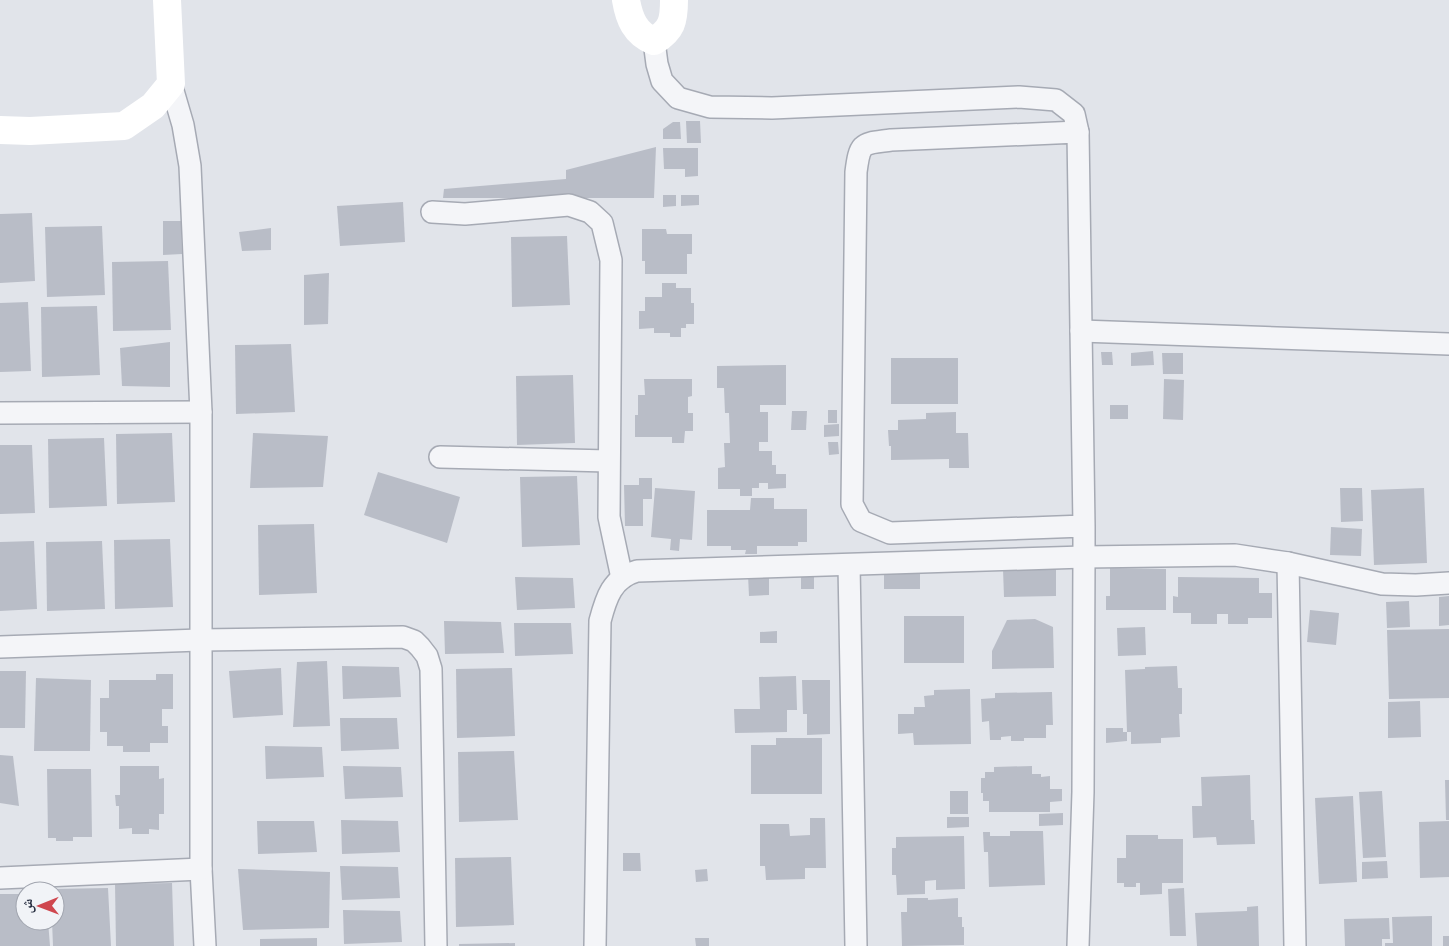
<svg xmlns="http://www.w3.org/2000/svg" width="1449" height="946" viewBox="0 0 1449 946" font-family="'Titillium Web','Noto Naskh Arabic',sans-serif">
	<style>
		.building { fill: #b9bdc7 }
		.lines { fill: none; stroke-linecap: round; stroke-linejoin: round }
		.street-casing { stroke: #a6aab4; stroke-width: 24 }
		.street { stroke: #f4f5f8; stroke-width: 21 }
		.secondary { stroke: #fff; stroke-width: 28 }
	</style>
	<rect width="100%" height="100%" fill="#e1e4ea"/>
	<g class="building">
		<polygon points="686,121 700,121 701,143 687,143"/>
		<polygon points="673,122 680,122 681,139 663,139 663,129"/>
		<polygon points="656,147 654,198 443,198 444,189 566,179 566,170"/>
		<polygon points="663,148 698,148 698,176 685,177 685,169 664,169"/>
		<polygon points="663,195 676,195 676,206 663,207"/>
		<polygon points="681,195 699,195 699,205 681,206"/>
		<polygon points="403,202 405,242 340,246 337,206"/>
		<polygon points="32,213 35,281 0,283 0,214"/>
		<polygon points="163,221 181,221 182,254 163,255"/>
		<polygon points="102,226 105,295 47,297 45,227"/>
		<polygon points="271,228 271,250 242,251 239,232"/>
		<polygon points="642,229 666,229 667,234 692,234 692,254 687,254 687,274 645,274 645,261 642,261"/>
		<polygon points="567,236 570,305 512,307 511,237"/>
		<polygon points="168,261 171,330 113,331 112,262"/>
		<polygon points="329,273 328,324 304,325 304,275"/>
		<polygon points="662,283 676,283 676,288 691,288 691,303 694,303 694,324 686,324 686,328 681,328 681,337 670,337 670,333 654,333 654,328 639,329 639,311 645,311 645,297 662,297"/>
		<polygon points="28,302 31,371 0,372 0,303"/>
		<polygon points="97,306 100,375 42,377 41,307"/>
		<polygon points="170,342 170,387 122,386 120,348"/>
		<polygon points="291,344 295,412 236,414 235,345"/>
		<polygon points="1153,351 1154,365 1131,366 1131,353"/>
		<polygon points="1101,352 1112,352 1113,365 1102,365"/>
		<polygon points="1162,353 1183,353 1183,374 1163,374"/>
		<rect x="891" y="358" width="67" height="46"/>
		<polygon points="786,365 786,405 760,405 760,412 768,412 768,442 759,442 759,451 772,451 772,465 776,465 776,474 786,474 786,488 768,489 768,483 759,483 759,488 752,488 752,496 740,496 740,489 718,489 718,468 725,467 724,443 730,443 729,413 725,413 724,388 717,388 717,366"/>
		<polygon points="573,375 575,443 517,445 516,376"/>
		<polygon points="644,379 692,379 692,396 688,397 688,413 693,413 693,431 685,431 684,443 672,443 672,437 635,437 635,415 638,415 638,395 645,395"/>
		<polygon points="1164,379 1184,380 1183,420 1163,419"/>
		<rect x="1110" y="405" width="18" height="14"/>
		<rect x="828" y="410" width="9" height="13"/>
		<polygon points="792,411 807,411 806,430 791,430"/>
		<polygon points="956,412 956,433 968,433 969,468 949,468 949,459 891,460 891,446 889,446 888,430 898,430 898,420 926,419 926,413"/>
		<polygon points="839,424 839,436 824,437 824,425"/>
		<polygon points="172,433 175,502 117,504 116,434"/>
		<polygon points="253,433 328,436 323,487 250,488"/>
		<polygon points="104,438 107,506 49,508 48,439"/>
		<polygon points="828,442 838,442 839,454 829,455"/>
		<polygon points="0,445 32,445 35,513 0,514"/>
		<polygon points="378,472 460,497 447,543 364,515"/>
		<polygon points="577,476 580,545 522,547 520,477"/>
		<polygon points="639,478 652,478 652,499 643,499 643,526 625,526 624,485 639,485"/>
		<polygon points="655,488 695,491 692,540 680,539 679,551 670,550 671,539 651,537"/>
		<polygon points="1340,488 1362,488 1363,521 1341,522"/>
		<polygon points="1424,488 1427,563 1374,565 1371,490"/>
		<polygon points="751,498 774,498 774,509 807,509 807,542 798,542 798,546 757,546 757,554 745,554 746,550 731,550 731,546 707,546 707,510 750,510"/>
		<polygon points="314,524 317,593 259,595 258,525"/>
		<polygon points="1331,527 1362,529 1361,556 1330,555"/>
		<polygon points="170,539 173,607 115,609 114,540"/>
		<polygon points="34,541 37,609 0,611 0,542"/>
		<polygon points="102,541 105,609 47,611 46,542"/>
		<polygon points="1110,568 1166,569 1166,610 1106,610 1106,596 1110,596"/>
		<polygon points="1003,569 1056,569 1056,596 1004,597"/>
		<polygon points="884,571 920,572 920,589 884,589"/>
		<polygon points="769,574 769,595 749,596 748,575"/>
		<rect x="801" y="575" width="13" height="14"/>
		<polygon points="515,577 573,578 575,608 517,610"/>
		<polygon points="1178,577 1259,578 1259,593 1272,593 1272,618 1248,618 1248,624 1228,624 1228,614 1217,614 1217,624 1191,624 1191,613 1173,613 1173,596 1178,597"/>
		<polygon points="1449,596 1449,625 1439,626 1439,597"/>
		<polygon points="1409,601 1410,627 1387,628 1386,602"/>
		<polygon points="1310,610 1339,613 1336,645 1307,642"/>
		<rect x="904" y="616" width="60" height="47"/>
		<polygon points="1035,619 1053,627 1054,668 992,669 992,651 1007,620"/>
		<polygon points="444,621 501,622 504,653 445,654"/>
		<polygon points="514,623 571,623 573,654 515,656"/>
		<polygon points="1145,627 1146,655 1118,656 1117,628"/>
		<polygon points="1449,629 1449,698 1389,699 1387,630"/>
		<polygon points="777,631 777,643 760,643 760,632"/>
		<polygon points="327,661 330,726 293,727 297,662"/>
		<polygon points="342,666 399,667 401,697 343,699"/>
		<polygon points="1177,666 1178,688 1182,688 1182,714 1179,714 1180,737 1161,738 1161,743 1131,744 1131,732 1127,732 1127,741 1106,743 1106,728 1123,728 1123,732 1127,732 1125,670 1145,669 1145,667"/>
		<polygon points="281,668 283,715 233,718 229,671"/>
		<polygon points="512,668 515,736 457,738 456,669"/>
		<polygon points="0,671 26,671 25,728 0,728"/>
		<polygon points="156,674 173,674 173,709 162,709 162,726 168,726 168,743 150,743 150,752 123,752 123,746 107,746 107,732 100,732 100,698 109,698 109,680 156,680"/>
		<polygon points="796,676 797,710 787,710 787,732 735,733 734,709 760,709 759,677"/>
		<polygon points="36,678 91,680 90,751 34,751"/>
		<polygon points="802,680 830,680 830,734 807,735 807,714 803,714"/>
		<polygon points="970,689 971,744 914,745 913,733 898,734 898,714 914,714 914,707 925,707 924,696 934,695 934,690"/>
		<polygon points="1052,692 1053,725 1046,725 1046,738 1024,738 1024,741 1011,741 1011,736 1001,737 1001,740 990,740 989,721 982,722 981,699 995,698 995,693"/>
		<polygon points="1420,701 1421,737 1388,738 1388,702"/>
		<polygon points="340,718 397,718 399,749 341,751"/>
		<polygon points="776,738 822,738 822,794 751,794 751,745 776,745"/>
		<polygon points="265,746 322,747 324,777 266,779"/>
		<polygon points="514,751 518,820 459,822 458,752"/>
		<polygon points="0,755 13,756 19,806 0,803"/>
		<polygon points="120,766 159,766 159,779 164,778 164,814 159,814 159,830 149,829 149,834 132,834 132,828 119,829 119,806 116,806 115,795 120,795"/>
		<polygon points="343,766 401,767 403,797 345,799"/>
		<polygon points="1032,766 1032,774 1041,774 1041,777 1050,776 1050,789 1062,789 1062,801 1050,802 1050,812 989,812 989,801 983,801 983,793 981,793 981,778 985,778 985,772 994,772 994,767"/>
		<polygon points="47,769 91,769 92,837 73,837 73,841 56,841 56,838 48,838"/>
		<polygon points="1250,775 1251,820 1254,820 1255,844 1217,845 1216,837 1193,838 1192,806 1202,806 1201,777"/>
		<polygon points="1445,780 1449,780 1449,820 1446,820"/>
		<rect x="950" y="791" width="18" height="23"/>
		<polygon points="1382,791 1386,857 1363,858 1359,792"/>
		<polygon points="1353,796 1357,882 1319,884 1315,798"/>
		<polygon points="1063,813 1063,825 1039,826 1039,814"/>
		<polygon points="947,817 969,817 969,827 947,828"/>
		<polygon points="810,818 825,818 826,868 805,868 805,879 766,880 765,866 760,866 760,824 789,824 790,836 810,835"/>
		<polygon points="341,820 398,821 400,852 342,854"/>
		<polygon points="257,821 314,821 317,852 258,854"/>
		<polygon points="1449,821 1449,877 1420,878 1419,822"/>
		<polygon points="1010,831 1043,831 1045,885 989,887 988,852 984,852 983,832 990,832 990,836 1010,836"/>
		<polygon points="1126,835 1158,835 1158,839 1183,839 1183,883 1162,883 1162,894 1140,895 1140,883 1136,883 1136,887 1124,887 1124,883 1117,883 1117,858 1126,858"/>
		<polygon points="964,836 965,889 936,890 936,880 925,881 925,894 897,895 896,875 892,875 892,848 896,848 896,837"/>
		<polygon points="623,853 640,853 641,871 623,871"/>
		<polygon points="511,857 514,925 456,927 455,858"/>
		<polygon points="1387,861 1388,878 1362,879 1362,862"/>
		<polygon points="340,866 398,867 400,898 342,900"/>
		<polygon points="238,869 330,872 329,928 243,930"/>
		<polygon points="707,869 708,881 696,882 695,870"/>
		<polygon points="172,883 174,946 116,946 115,884"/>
		<polygon points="108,888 111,946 53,946 52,921 55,921 55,891 52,891 52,889"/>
		<polygon points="1184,888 1186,936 1170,936 1168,889"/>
		<polygon points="0,894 25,894 25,921 48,921 50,946 0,946"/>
		<polygon points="907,898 928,898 928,900 958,898 958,917 962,917 962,927 964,927 964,945 902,946 901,912 907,912"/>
		<polygon points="1258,906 1259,946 1197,946 1195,913 1247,911 1247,907"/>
		<polygon points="343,910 400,911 402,942 344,944"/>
		<polygon points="1432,916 1432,946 1385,946 1385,943 1393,943 1392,917"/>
		<polygon points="1389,918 1390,939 1382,939 1382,946 1345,946 1344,919"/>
		<rect x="1443" y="936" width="6" height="10"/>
		<polygon points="317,938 317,946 260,946 260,939"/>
		<polygon points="695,938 709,938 709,946 696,946"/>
		<polygon points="515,943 515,946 459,946 459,944"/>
	</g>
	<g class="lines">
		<g class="street-casing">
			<g id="street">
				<polyline points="654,41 657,64 662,81 678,98 710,107 772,108 1019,97 1056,100 1074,114 1078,132"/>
				<polyline points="171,84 183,125 190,166 201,412 201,869 205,946"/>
				<polyline points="432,212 465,214 569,205 590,212 602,223 611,260 609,517 622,578"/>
				<polyline points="1081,331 1449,344"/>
				<polyline points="0,413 201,412"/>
				<polyline points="440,457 608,461"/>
				<polyline points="1288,563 1295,946"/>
				<polyline points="849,565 856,946"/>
				<polyline points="0,647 200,640 403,637 414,641 420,647 427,656 431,669 436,946"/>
				<polyline points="0,878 201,869"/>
				<path d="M595,946l5,-325c6,-23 12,-43 37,-50l447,-14 151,-2 53,8 94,21 34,1 33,-2"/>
				<path d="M1078,946l5,-154 1,-235v-31l-6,-394 -187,8c-29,4 -31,1 -35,32l-4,332 9,17 29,12 194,-7"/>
			</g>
		</g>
		<use href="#street" class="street"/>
		<g class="secondary">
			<path d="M626,0c3,18 9,34 28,41 18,-11 20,-20 20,-41"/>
			<polyline points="0,130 30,131 124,126 153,106 171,84 167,0"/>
		</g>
	</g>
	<g transform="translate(40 906) rotate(269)"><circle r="24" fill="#f1f3f7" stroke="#a1a5af"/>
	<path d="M0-4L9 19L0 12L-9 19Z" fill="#cf464e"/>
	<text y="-8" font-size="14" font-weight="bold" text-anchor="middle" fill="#293042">ش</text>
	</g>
</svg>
